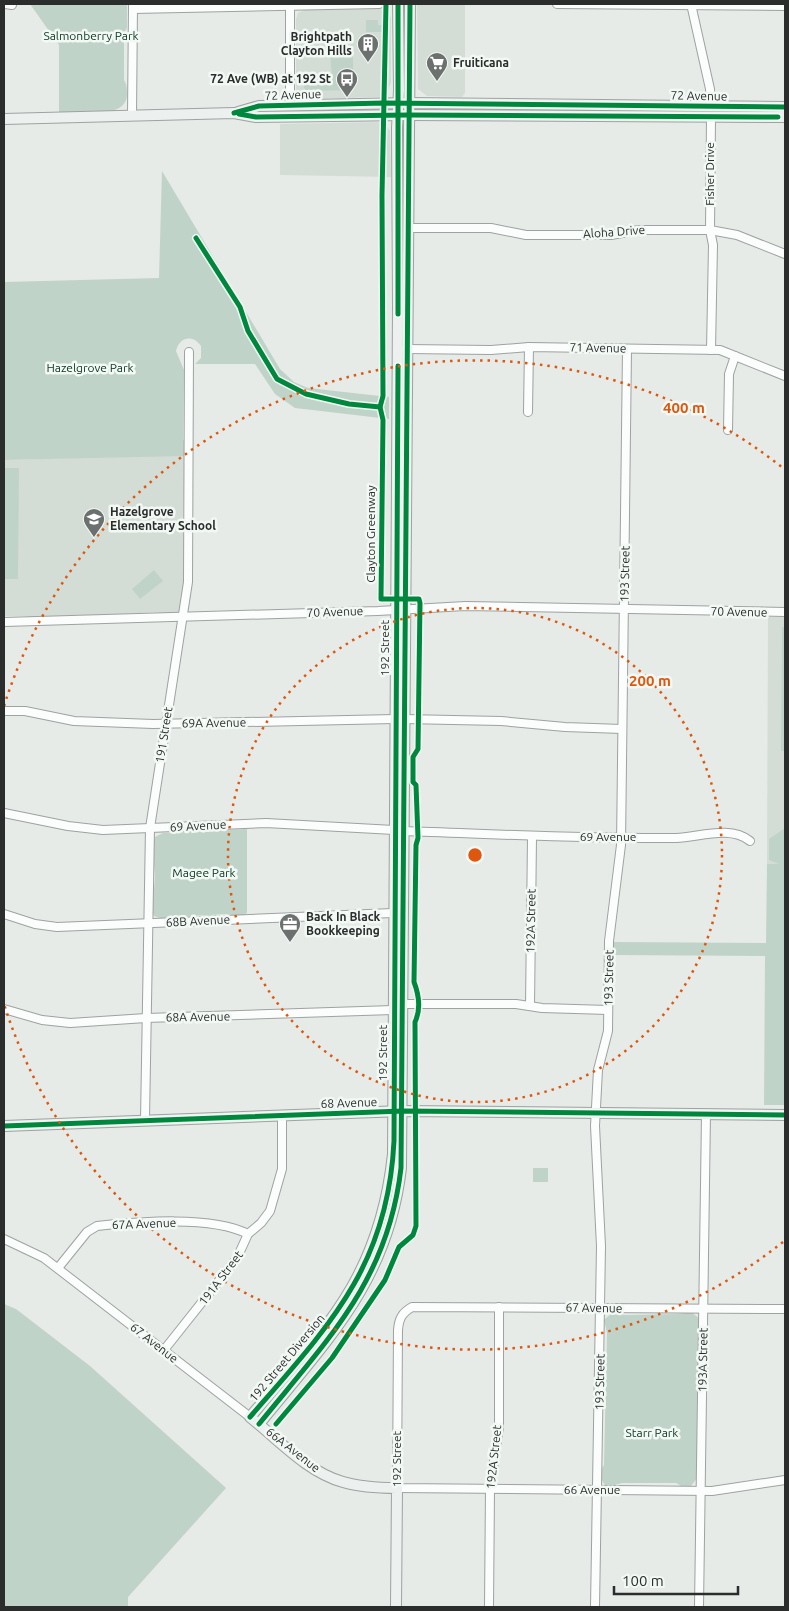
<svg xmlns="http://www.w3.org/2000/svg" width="789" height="1611" viewBox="0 0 789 1611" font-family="Ubuntu,sans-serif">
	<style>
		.built { fill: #d3ddd6 }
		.green { fill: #c0d3c8 }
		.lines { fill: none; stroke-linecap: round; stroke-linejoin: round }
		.street-casing { stroke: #9ea2a0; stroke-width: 10 }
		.secondary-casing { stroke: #9ea2a0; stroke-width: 12 }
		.street { stroke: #fbfcfc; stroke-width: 8 }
		.secondary { stroke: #ecf1ef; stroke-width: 10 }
		.cycleway-casing { stroke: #f2f9f5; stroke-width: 8 }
		.cycleway { stroke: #00873e; stroke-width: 5 }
		.ring { fill: none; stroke: #df570e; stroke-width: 2.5; stroke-dasharray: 2.5 5 }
		.labels { text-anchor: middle; stroke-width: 5; stroke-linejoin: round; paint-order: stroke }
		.park-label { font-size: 12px; fill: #0a341f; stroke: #f2f9f5 }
		.poi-label { font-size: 12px; font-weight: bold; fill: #2b2d2c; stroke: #f2f9f5; text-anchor: start }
		.street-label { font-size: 12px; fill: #2b2d2c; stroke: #f2f9f5 }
		.centre { fill: #df570e; stroke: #f2f9f5; stroke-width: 2.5 }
		.ring-label { font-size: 15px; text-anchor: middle; font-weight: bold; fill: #df570e; stroke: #f2f9f5; stroke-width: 5; stroke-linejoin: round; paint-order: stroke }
	</style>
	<rect width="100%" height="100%" fill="#e6ebe8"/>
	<g class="built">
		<polygon points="417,4 465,4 465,93 462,97 427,96 418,89"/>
		<polygon points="307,9 379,9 388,11 391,18 391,82 387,94 379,97 306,99 298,96 296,89 296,19 298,13"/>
		<polygon points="377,122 385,124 390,131 391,177 280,175 280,124"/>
		<polygon points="149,456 186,456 182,530 185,537 185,576 180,610 176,614 164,615 158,612 33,619 26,616 4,616 4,460"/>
		<polygon points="768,617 785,617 785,864 767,864"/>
	</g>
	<g class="green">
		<path d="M30,4h97v24l-3,5v47c3,5 3,9 3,15 -1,25 -50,18 -68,19v-69z"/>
		<polygon points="366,20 378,20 378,25 382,25 382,32 366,32"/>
		<polygon points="329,42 342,43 349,49 349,53 353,53 353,90 307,91 304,88 304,75 332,77"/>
		<path d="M162,171l118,198 14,13 14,6 81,9v22l-94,-11 -20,-14 -20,-30h-60l6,-6v-12c-8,-12 -22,-9 -25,5l8,19 -1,69 3,6v11l-182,4v-178l155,-4z"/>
		<polygon points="4,468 19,468 18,579 4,579"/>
		<polygon points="154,570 163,581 140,599 132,589"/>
		<polygon points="782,627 785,627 785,751 781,751"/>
		<polygon points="785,828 785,1105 764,1105 765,956 614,955 614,942 766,943 767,864 779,864 769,860 769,839"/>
		<path d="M247,829v84l-7,4 -13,-3 -55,3 -6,3 -12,-4c-4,-8 1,-28 1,-39 0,-13 -5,-30 0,-40l8,-4z"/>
		<rect x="533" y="1168" width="15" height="14"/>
		<polygon points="4,1304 16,1309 90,1366 226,1488 128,1597 128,1607 4,1607"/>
		<polygon points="613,1312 625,1315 679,1314 691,1312 700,1319 698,1477 691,1486 683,1487 676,1483 622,1483 611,1486 605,1485 601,1479 601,1470 604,1465 607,1333 604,1320"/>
	</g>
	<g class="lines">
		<g class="street-casing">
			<g id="street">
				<polyline points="5,4 12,5"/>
				<polyline points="557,4 785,6"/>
				<polyline points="691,4 710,89 711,106"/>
				<polyline points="290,5 290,105"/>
				<polyline points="133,9 379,4"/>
				<polyline points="132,116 133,5"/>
				<polyline points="711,117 710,230 713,245 711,350"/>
				<polyline points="409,228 491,228 526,235 611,235 639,230 710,230 737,235 785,254"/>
				<polyline points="406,349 491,350 529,347 720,350 785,376"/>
				<polyline points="528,412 529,347"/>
				<polyline points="728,430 729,374 735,356"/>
				<polyline points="4,622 378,611 465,606 785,612"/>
				<polyline points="4,711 25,711 74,721 153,724 395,719"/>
				<polyline points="404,719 501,721 565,727 622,729"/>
				<polyline points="4,813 68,826 103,830 266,823 394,830"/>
				<path d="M403,831c91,3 182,8 273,7 24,-1 54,-13 74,3"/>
				<polyline points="4,914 35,924 57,927 393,913"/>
				<polyline points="402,1004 516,1004 542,1008 608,1010"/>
				<polyline points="530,1006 532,837"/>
				<polyline points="4,1009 42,1020 70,1023 146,1018 393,1010"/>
				<polyline points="145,1120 150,828 188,582 189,352"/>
				<polyline points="4,1239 44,1258 250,1417"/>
				<path d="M58,1268l29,-36 10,-6c41,-4 115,-11 151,8"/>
				<path d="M785,1309l-373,-2c-10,6 -13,11 -14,23l-1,158 315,3 73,-11"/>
				<polyline points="164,1350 237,1258 248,1234 261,1223 270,1211 282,1169 282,1115"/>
				<polyline points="489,1607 490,1489 499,1427 499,1307"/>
				<polyline points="595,1607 601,1246 595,1126 598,1070 608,1031 609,941 621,845 627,349"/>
				<polyline points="699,1607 706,1114"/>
			</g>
		</g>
		<g class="secondary-casing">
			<g id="secondary">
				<polyline points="238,112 259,106 409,103 785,107"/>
				<polyline points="4,119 234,113 256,117 408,115 785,117"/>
				<polyline points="4,1126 403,1111 785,1115"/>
				<path d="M259,1424c68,-84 129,-143 142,-256l9,-1164"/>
				<path d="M396,1607l1,-119c-18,0 -37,-1 -54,-6 -36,-10 -64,-42 -93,-65 76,-89 130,-140 143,-263l5,-848 -1,-178 2,-38 -1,-86"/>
			</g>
		</g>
		<use href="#street" class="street"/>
		<use href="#secondary" class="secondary"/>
		<g class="cycleway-casing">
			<g id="cycleway">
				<polyline points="398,4 398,314"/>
				<polyline points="234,113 259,106 384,103 785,107"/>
				<polyline points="239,114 256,117 408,115 778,117"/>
				<polyline points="196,238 240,307 248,331 277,379 306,394 349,404 380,407"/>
				<polyline points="4,1126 403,1111 785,1115"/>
				<path d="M250,1417c78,-90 138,-150 144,-276l4,-775"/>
				<path d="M259,1424c68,-84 129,-143 142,-256l9,-1164"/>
				<path d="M276,1424l56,-66 53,-78 14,-33 14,-12 3,-9 -1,-204c6,-13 4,-27 -1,-40l2,-137 2,-7 -2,-53 -3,-3v-25l5,-8 2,-146 -1,-4h-38l2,-179 -3,-13 3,-11 -1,-201 4,-191"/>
			</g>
		</g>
		<use href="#cycleway" class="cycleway"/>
	</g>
	<g class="ring">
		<circle cx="475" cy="855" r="247"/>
		<path d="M783 1242A494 494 0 0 1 4 1004M4 706A494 494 0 0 1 783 468"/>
	</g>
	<defs>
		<g id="building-pin" transform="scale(1.125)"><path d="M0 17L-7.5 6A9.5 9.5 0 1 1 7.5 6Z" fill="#6c706e" stroke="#f2f9f5"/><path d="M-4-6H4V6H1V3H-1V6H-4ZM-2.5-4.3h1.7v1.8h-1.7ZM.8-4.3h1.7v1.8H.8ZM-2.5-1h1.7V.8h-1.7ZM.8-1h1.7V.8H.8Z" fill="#fff"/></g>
		<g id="supermarket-pin" transform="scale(1.125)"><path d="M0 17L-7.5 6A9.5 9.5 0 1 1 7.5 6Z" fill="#6c706e" stroke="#f2f9f5"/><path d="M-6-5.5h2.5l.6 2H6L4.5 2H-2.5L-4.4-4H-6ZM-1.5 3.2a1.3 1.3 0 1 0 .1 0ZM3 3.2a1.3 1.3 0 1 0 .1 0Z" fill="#fff"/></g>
		<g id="bus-pin" transform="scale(1.125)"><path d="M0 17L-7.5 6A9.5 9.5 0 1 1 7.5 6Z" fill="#6c706e" stroke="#f2f9f5"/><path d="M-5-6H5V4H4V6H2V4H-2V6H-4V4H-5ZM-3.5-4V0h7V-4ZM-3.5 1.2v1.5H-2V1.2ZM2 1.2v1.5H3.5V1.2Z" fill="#fff"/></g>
		<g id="school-pin" transform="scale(1.125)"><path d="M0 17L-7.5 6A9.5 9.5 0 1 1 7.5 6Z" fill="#6c706e" stroke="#f2f9f5"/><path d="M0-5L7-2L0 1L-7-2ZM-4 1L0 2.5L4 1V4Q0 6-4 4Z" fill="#fff"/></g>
		<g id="office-pin" transform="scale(1.125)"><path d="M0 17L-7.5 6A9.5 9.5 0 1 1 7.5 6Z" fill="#6c706e" stroke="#f2f9f5"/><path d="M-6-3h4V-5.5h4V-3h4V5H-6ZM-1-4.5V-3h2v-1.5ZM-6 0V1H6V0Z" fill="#fff"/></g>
	</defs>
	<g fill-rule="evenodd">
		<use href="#building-pin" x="368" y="44"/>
		<use href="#supermarket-pin" x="437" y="63"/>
		<use href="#bus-pin" x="347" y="79"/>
		<use href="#school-pin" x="94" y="519"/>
		<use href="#office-pin" x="290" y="924"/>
	</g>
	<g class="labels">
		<g class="park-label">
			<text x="91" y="40">Salmonberry Park</text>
			<text x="90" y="372">Hazelgrove Park</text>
			<text x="204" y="877">Magee Park</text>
			<text x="652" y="1437">Starr Park</text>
		</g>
		<g class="poi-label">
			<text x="352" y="41" text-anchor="end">Brightpath<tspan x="352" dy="14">Clayton Hills</tspan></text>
			<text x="453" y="67">Fruiticana</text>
			<text x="331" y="83" text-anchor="end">72 Ave (WB) at 192 St</text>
			<text x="110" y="516">Hazelgrove<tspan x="110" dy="14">Elementary School</tspan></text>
			<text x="306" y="921">Back In Black<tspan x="306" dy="14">Bookkeeping</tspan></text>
		</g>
		<g class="street-label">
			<text transform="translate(293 95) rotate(-2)" y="4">72 Avenue</text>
			<text transform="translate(699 96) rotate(1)" y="4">72 Avenue</text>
			<text transform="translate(710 174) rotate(-90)" y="4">Fisher Drive</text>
			<text transform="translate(614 232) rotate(-4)" y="4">Aloha Drive</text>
			<text transform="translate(598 348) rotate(1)" y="4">71 Avenue</text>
			<text transform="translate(371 534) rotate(-90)" y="4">Clayton Greenway</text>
			<text transform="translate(625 574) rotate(-89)" y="4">193 Street</text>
			<text transform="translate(335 612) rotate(-2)" y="4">70 Avenue</text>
			<text transform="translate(739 612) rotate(1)" y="4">70 Avenue</text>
			<text transform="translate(385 648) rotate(-90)" y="4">192 Street</text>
			<text transform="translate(214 723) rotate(-1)" y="4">69A Avenue</text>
			<text transform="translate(164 735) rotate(-81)" y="4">191 Street</text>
			<text transform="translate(198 826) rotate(-3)" y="4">69 Avenue</text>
			<text x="608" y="841">69 Avenue</text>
			<text transform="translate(198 921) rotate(-3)" y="4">68B Avenue</text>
			<text transform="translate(531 921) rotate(-89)" y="4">192A Street</text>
			<text transform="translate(609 978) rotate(-89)" y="4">193 Street</text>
			<text transform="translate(198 1017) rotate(-1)" y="4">68A Avenue</text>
			<text transform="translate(383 1053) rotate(-90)" y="4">192 Street</text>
			<text transform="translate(349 1103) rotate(-2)" y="4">68 Avenue</text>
			<text transform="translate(144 1224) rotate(-2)" y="4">67A Avenue</text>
			<text transform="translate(221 1278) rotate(-53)" y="4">191A Street</text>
			<text transform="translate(594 1308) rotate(1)" y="4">67 Avenue</text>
			<text transform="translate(154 1343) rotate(38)" y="4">67 Avenue</text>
			<text transform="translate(287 1358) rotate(-50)" y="4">192 Street Diversion</text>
			<text transform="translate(703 1360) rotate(-89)" y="4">193A Street</text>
			<text transform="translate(600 1382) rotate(-89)" y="4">193 Street</text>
			<text transform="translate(293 1450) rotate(38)" y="4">66A Avenue</text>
			<text transform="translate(494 1457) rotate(-84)" y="4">192A Street</text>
			<text transform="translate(397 1459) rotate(-90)" y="4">192 Street</text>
			<text x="592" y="1494">66 Avenue</text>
		</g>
	</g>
	<circle cx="475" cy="855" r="8" class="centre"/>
	<g class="ring-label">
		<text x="684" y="413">400 m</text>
		<text x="650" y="686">200 m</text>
	</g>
	<rect width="789" height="1611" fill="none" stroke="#2b2d2c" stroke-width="10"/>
	<path d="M614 1586v8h124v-8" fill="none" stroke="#2b2d2c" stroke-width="2.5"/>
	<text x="622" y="1586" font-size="15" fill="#2b2d2c" stroke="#f2f9f5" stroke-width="4" paint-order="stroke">100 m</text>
</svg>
